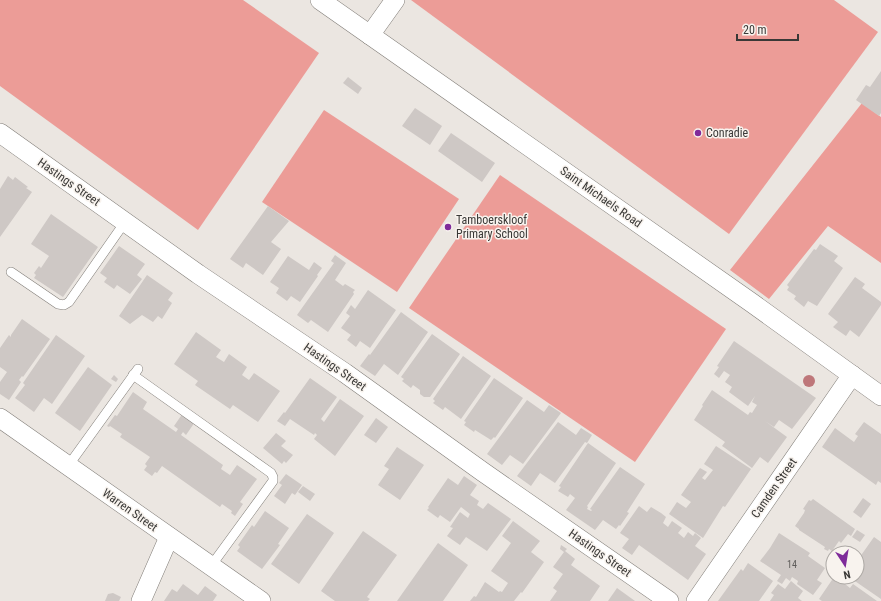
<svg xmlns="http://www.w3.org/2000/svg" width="881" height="601" viewBox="0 0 881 601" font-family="'Roboto Condensed',sans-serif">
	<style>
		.green { fill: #ec9c97 }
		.building { fill: #cec8c5 }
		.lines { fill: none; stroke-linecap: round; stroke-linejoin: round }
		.service-casing { stroke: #827e79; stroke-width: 10 }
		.minor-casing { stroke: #827e79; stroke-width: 20 }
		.service { stroke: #fff; stroke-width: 9 }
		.minor { stroke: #fff; stroke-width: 19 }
		.tree { fill: #be777a }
		.poi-dot { fill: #7f2b9a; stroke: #f8f3ee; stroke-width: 1.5 }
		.labels { text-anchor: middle; stroke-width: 3; stroke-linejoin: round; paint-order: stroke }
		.number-label { font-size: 10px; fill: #5e5c5a }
		.poi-label { font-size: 12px; fill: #393836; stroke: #f8f3ee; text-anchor: start }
		.street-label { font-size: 12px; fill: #393836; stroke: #f8f3ee }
	</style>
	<rect width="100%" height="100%" fill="#ebe6e1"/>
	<g class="green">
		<polygon points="0,0 243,0 319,53 198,230 0,86"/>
		<polygon points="411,0 834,0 878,32 729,234"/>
		<polygon points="862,103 881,117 881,263 828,226 769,299 730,270"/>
		<polygon points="324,110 459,199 397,292 262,202"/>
		<polygon points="500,175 726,329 635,462 409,308"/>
	</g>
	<g class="building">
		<polygon points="881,71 881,113 879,116 856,100 866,85 870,87"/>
		<polygon points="348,77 362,88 358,94 343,83"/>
		<polygon points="415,108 442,126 430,145 402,126"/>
		<polygon points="451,133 495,163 482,182 438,151"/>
		<polygon points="8,176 13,180 15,177 28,187 26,188 32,192 0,237 0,189"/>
		<polygon points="268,206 289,221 271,242 281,249 263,275 246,263 243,268 230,259"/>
		<polygon points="51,214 98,247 63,297 34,278 36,275 34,273 39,266 41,268 49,256 31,244"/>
		<polygon points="820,244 838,256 834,261 843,268 817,306 808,301 804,307 794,299 796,296 787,290 789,287 787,285 814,249 816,250"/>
		<polygon points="119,246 145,264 137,275 142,279 130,294 117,285 114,289 104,282 107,278 100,273"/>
		<polygon points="335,255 346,263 335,280 343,286 345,284 355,290 353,292 354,294 328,332 311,320 308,323 297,315 334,263 331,261"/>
		<polygon points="288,256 309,270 314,262 322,268 317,275 318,276 300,302 291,296 287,301 276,293 279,288 270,282"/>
		<polygon points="147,275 173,293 168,300 172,303 162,319 158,316 153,322 142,315 130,324 119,316"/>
		<polygon points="855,277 865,284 862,288 881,302 881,305 859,337 850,330 846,336 833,327 838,322 828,314"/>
		<polygon points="368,290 396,310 370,348 360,341 356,347 347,340 351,335 341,328 350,316 346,313 351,305 355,309"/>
		<polygon points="401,312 428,332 398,375 384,364 375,376 360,366 369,354 370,355"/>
		<polygon points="22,319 50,339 23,377 22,376 19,380 21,382 9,400 0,394 0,382 7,372 0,367 0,348 9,335 11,337 11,335"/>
		<polygon points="196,332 221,350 216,357 224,362 229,354 247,367 242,375 249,380 254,373 280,391 258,422 233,405 230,409 195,385 198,381 174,364"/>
		<polygon points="432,334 460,354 430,397 424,397 420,394 420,390 413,385 411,388 402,381 404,379 401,377"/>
		<polygon points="56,335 85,356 52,404 44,398 34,412 15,398 25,385 23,383"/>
		<polygon points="734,341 816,398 792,429 779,420 774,427 765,421 787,437 768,463 760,457 752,468 725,448 722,446 725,442 694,420 703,406 702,405 712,390 748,415 750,412 752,413 757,405 752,402 755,396 748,406 729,392 732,387 725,382 730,375 724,371 719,378 714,374 719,367 717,366"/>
		<polygon points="463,356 491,376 461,419 445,407 443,410 433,403 435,401 433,399"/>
		<polygon points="88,367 112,385 80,431 55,413"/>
		<polygon points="114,375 118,379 116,382 111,379"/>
		<polygon points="310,378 337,397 321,419 324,422 340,399 364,416 335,456 314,439 317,435 315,433 314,435 290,419 285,426 277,421 284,412 285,413"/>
		<polygon points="494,378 523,398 495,438 494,437 491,440 475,430 474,432 464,425 466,422 464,421"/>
		<polygon points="133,392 147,402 143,409 176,432 178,429 174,426 183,413 195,422 186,435 183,432 181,435 223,465 221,469 230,475 237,465 257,479 240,502 243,504 235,516 231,513 232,511 222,504 220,507 162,466 157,473 155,472 152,476 144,470 147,466 145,464 150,457 120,437 122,434 110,426 109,427 107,426 115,415 117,416"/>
		<polygon points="527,400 544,412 549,405 561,413 523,464 510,455 502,465 487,454"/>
		<polygon points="376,418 388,427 376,443 364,435"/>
		<polygon points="558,422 576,435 581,428 592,435 587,443 585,442 555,483 540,473 531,486 517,476"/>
		<polygon points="864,422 881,434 881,483 878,481 876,485 822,447 835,428 854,442 858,436 855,434"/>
		<polygon points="276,433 286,441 281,446 293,455 286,463 284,461 282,464 263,448"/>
		<polygon points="588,443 616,463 587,506 588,507 587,509 591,511 592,510 590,509 620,467 645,484 627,512 629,513 620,526 619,525 616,529 603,520 595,530 566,510 575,498 570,494 568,497 558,491 561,487 559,486"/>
		<polygon points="716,446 751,469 725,507 723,506 703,538 669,514 677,502 686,508 691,502 681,495 700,468 707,472 702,478 705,480 713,470 704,464"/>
		<polygon points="397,447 424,465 400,500 378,485 389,469 384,466"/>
		<polygon points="286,474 302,485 295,495 292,493 285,504 274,496 282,485 279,483"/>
		<polygon points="464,476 477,485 470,495 479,501 477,505 483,509 488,503 511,519 487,551 466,537 460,545 447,536 453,528 450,527 460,512 468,518 470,514 461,507 450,522 440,515 438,518 427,510 429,508 428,507 448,478 458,485"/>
		<polygon points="303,486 315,494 310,501 298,492"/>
		<polygon points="863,498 871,504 861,518 853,512"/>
		<polygon points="813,499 855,529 851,536 848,534 841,543 839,541 832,551 829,549 828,551 824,549 825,547 799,530 799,529 795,526 804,513 805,510 803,509 809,500 811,501"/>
		<polygon points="639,506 647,512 651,507 661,513 666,517 663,523 668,527 672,521 682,528 678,533 684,538 688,532 693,536 695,533 701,538 695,546 706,554 688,580 639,545 632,555 622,548 629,539 620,533"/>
		<polygon points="265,511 289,528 278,544 280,545 262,569 237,551 240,547 238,545 252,525 254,527"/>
		<polygon points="307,514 334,533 299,584 271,564"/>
		<polygon points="513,521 540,541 531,552 544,562 522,593 521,592 514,601 470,601 474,596 476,597 485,582 499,592 500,591 502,592 508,583 491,571 511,543 502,536"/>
		<polygon points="857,530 865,535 860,542 852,537"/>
		<polygon points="363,531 397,555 367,597 370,599 368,601 335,601 321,591"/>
		<polygon points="779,533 810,553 808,556 825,568 817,580 822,583 813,595 797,584 798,581 792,577 790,581 786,578 782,584 777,581 781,575 760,561 770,548"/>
		<polygon points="874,537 881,542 881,599 849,577 857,577 857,561"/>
		<polygon points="438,543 468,565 443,601 397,601"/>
		<polygon points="561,545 567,549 565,551 575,559 571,565 600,586 590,601 550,601 557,591 553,588 563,574 553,567 564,552 560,549"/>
		<polygon points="748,563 773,581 759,601 718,601 741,569 743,571"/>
		<polygon points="834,577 839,577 846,582 845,584 850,588 853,584 877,601 822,601 819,599"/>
		<polygon points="791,581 803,591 798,598 802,601 770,601 774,595 771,593 778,584 785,589"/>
		<polygon points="183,584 198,595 205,586 217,595 213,601 164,601 172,589 177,592"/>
		<polygon points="617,588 635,601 608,601"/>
		<polygon points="113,593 121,597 119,601 105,601 108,594"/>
	</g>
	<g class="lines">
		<g class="service-casing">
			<g id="service">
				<polyline points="11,272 58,304 64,305 69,302 125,222"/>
				<polyline points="133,375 271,473 273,477 273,481 211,566"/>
				<polyline points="68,466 138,369"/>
			</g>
		</g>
		<g class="minor-casing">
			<g id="minor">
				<polyline points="320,0 752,303 881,396"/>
				<polyline points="370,35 395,0"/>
				<polyline points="0,133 198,274 345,373 483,472 669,601"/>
				<polyline points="0,418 261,601"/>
				<polyline points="141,601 169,537"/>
				<polyline points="696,601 852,375"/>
			</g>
		</g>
		<use href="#service" class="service"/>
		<use href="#minor" class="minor"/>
	</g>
	<circle class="tree" cx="809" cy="381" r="6"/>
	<g class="poi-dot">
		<circle cx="698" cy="133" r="4"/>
		<circle cx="448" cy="227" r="4"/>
	</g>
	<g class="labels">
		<g class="number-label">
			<text x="792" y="568">14</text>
		</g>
		<g class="poi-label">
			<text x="706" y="137">Conradie</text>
			<text x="456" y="224">Tamboerskloof<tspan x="456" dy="14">Primary School</tspan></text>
		</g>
		<g class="street-label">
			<text transform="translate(69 182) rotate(35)" y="4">Hastings Street</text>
			<text transform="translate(601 197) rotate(35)" y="4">Saint Michaels Road</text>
			<text transform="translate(335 367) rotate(35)" y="4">Hastings Street</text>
			<text transform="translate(774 488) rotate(-55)" y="4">Camden Street</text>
			<text transform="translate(130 510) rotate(35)" y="4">Warren Street</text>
			<text transform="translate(600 553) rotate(35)" y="4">Hastings Street</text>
		</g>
	</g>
	<g transform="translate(845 565) rotate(168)"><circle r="19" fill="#f8f3ee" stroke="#aca8a4"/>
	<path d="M0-3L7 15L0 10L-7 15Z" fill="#7f2b9a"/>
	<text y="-6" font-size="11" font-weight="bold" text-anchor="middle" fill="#393836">N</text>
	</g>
	<path d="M737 34v6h61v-6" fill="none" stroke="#393836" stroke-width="2"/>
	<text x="743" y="34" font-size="12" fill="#393836" stroke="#f8f3ee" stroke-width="3" paint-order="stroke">20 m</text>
</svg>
